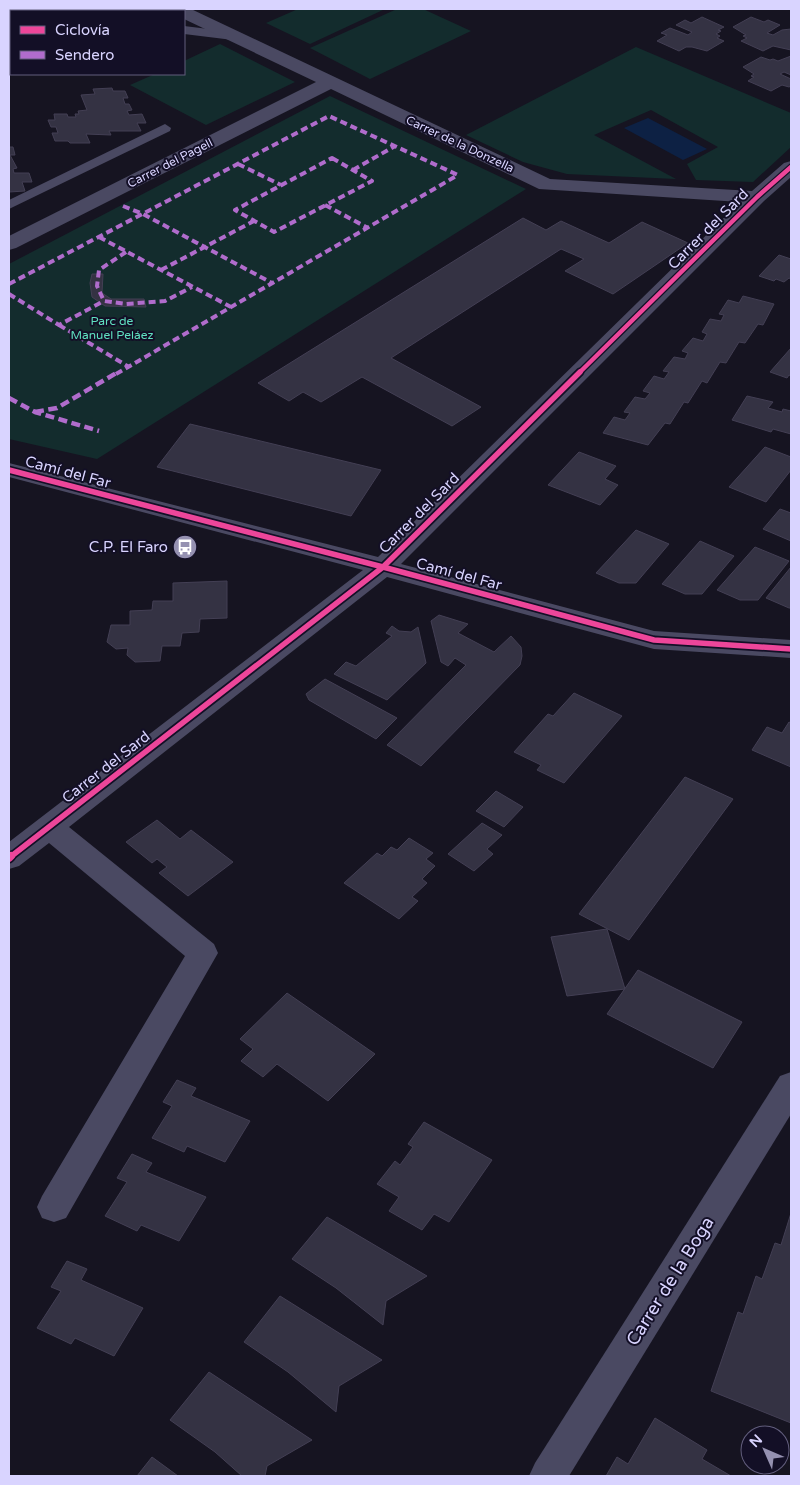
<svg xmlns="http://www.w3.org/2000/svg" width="800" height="1485" viewBox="0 0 800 1485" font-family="'Varela Round',sans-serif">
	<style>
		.green { fill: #132c2d }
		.water { fill: #0d2144 }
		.building { fill: #343243; stroke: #433f54 }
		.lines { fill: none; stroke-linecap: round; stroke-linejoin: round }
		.service { fill: #4a4962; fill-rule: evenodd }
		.minor { fill: #4a4962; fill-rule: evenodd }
		.quiet-far1 { stroke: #b06ccc; stroke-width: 4; stroke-dasharray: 7 4; stroke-linecap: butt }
		.quiet { stroke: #b06ccc; stroke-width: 4.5; stroke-dasharray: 9 4.5; stroke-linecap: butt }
		.cycleway-far2-casing { stroke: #130f26; stroke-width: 7 }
		.cycleway-far1-casing { stroke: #130f26; stroke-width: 9 }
		.cycleway-casing { stroke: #130f26; stroke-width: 11 }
		.cycleway-far2 { stroke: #ed469a; stroke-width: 4.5 }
		.cycleway-far1 { stroke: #ed469a; stroke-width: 5.5 }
		.cycleway { stroke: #ed469a; stroke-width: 8 }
		.labels { text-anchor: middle; stroke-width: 4; stroke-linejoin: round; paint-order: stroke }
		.far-street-label { font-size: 12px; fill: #d9d4ff; stroke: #130f26 }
		.far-park-label { font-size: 12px; fill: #5fe0c0; stroke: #130f26 }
		.street-label { font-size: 15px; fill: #d9d4ff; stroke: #130f26 }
		.poi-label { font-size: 15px; fill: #d9d4ff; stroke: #130f26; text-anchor: end }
		.near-street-label { font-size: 18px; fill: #d9d4ff; stroke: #130f26 }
	</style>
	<rect width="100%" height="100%" fill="#161421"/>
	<g class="green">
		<polygon points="298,9 385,9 310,44 266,23"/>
		<polygon points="397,9 423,9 471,31 370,79 310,48"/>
		<polygon points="220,44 295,82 206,125 130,85 155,74 184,74 184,61"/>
		<polygon points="636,47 791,113 791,147 753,182 696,180 687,164 718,147 651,110 594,135 676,179 567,174 523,162 466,135"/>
		<polygon points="330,96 526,189 97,459 9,439 9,264"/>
	</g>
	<polygon class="water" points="648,118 707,149 683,160 624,128"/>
	<g class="building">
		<polygon points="702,17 724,27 718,30 721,31 716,34 720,36 717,38 724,41 707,51 692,47 686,47 679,51 657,41 667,35 661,33 670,28 688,35 692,32 676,25 685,20 691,23"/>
		<polygon points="751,17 764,22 768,20 780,25 767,33 773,35 782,30 791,29 791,50 773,46 763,51 741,41 747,38 743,36 746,35 733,27"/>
		<polygon points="791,56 791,75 784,72 780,74 791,79 791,86 789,87 782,85 771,91 748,81 754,77 751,76 754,74 743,67 761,57 770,60 773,59 778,61"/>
		<polygon points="112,88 113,91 125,91 128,98 123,98 125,104 129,104 132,110 127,111 129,115 142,114 146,123 137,123 141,131 109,131 111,135 86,134 90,143 70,143 68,141 55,141 52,133 58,133 56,127 51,127 48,120 55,120 54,114 67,114 68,117 76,117 75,114 79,114 78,111 87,110 81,95 95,94 93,89"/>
		<polygon points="9,147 13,147 15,155 10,155 17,168 13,169 14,173 29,173 32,182 22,182 25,191 9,192"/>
		<polygon points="523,218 546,230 561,221 609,243 642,222 688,243 613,294 565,271 584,259 561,249 391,358 481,407 452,426 362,377 321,402 303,392 289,401 258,383"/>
		<polygon points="779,255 791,259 791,279 789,278 784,282 776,279 774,281 759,276"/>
		<polygon points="92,274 103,274 102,293 111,299 144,299 146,307 105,306 92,297 90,283"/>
		<polygon points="743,296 774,304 763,325 758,324 745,343 739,342 726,363 720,362 707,383 702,381 688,403 684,402 670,424 665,423 648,445 603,433 614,417 625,420 630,413 624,412 635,397 645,399 650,393 643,391 654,376 664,379 669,372 663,371 674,357 685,359 688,353 682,351 693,338 703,341 707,334 702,332 710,319 721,321 724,315 719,314 728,300 739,303"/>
		<polygon points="791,348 791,376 789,375 787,378 770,372"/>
		<polygon points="747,396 773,402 768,408 782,412 783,409 791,411 791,434 773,429 771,432 732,420"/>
		<polygon points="190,424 381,470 351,516 157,467"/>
		<polygon points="765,447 791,457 791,470 766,502 729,487"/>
		<polygon points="579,452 616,466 605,479 618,485 600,505 548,485"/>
		<polygon points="780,509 791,513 791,541 763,529"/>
		<polygon points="636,530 669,544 636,583 619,583 596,573"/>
		<polygon points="700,541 734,556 702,594 685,594 662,584"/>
		<polygon points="755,547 789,561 758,600 740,600 717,590"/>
		<polygon points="791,567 791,608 789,608 766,598"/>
		<polygon points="227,581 227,618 200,619 199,632 182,633 180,646 162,646 160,661 135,662 127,655 128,648 116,649 107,642 111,625 130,625 130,611 152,610 153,601 173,601 173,583"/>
		<polygon points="439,615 468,624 458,633 494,652 511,636 521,647 522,656 520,665 421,766 387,745 466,665 455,658 448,666 441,662 431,621"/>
		<polygon points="392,626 399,631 411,632 418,627 426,663 387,700 334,674 346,662 356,666 392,636 386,633"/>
		<polygon points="325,679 397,718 376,739 309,700 306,694"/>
		<polygon points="574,693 622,716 564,783 537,770 541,765 514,752 548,714 553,716"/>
		<polygon points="789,722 791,723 791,767 752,750 767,727 782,733"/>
		<polygon points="685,777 733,799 629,940 579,914"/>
		<polygon points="496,791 523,807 504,827 476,811"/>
		<polygon points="157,820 180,839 191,830 233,862 188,896 159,873 167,867 157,859 152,863 126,842"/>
		<polygon points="482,823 502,835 487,849 493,854 474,871 448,854"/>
		<polygon points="409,838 433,853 426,859 435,866 422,879 427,883 412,897 418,901 399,919 344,883 377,853 382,856 391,847 397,850"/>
		<polygon points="607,929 625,989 567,996 551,937"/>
		<polygon points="638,970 742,1022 713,1068 607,1014"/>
		<polygon points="287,993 375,1054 328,1101 277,1064 263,1077 241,1061 253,1049 240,1039"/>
		<polygon points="177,1080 196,1088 191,1096 250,1121 225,1162 187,1146 184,1152 152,1138 172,1106 163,1102"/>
		<polygon points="424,1122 492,1160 449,1222 434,1214 422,1230 389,1211 399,1197 377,1184 395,1161 400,1165 413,1147 408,1144"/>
		<polygon points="132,1154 152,1163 146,1172 206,1197 179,1241 141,1225 137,1231 105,1216 127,1182 117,1178"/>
		<polygon points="791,1213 791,1423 711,1391 738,1312 743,1314 756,1276 762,1279 775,1243 781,1245"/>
		<polygon points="327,1217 427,1276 386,1301 383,1325 336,1288 292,1259"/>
		<polygon points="67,1261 87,1269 81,1280 143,1308 114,1356 75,1338 71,1344 37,1328 61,1291 51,1287"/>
		<polygon points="280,1296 382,1360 339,1386 336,1412 288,1372 244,1342"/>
		<polygon points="209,1372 259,1405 312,1440 267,1466 265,1476 242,1476 215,1452 170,1420"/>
		<polygon points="655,1418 707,1450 702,1459 731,1476 606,1476 617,1457 628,1464"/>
		<polygon points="152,1457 178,1476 137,1476"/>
	</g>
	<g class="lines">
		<g class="service">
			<polygon points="127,9 142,9 144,11 129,11"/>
			<polygon points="184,26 233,32 239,36 233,40 184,34"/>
			<polygon points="165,124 171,128 170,131 9,209 9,200"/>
		</g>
		<g class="minor">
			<polygon points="178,9 191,9 550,179 752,191 784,163 791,161 791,177 764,201 401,564 654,631 791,640 791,658 654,649 387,577 69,827 214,944 218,953 66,1218 54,1222 42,1218 37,1207 42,1196 185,956 49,843 19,866 9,869 9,842 363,570 9,477 9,463 378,557 740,202 539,189 331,89 16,248 9,250 9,236 316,82 184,19 184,11 176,11"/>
			<polygon points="791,1072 791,1114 569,1476 529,1476 535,1463 780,1076"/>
		</g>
		<g class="quiet-far1">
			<polygon points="332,158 372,181 274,232 235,210"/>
			<polyline points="238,164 281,185"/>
			<polyline points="353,170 395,146"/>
			<polyline points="325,205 368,228"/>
			<polyline points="123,206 143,214 272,283"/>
			<polyline points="99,237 231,307"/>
			<polyline points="126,252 99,270 97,286 104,301 126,304 165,301 192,287"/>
			<polyline points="161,270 254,221"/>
			<polyline points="9,284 329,116 458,175"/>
			<polyline points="9,294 59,325 104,301"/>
			<polyline points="59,325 129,367"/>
			<polyline points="116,374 458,175"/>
		</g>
		<g class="quiet">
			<polyline points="9,398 35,412 99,431"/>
			<polyline points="35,412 57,408 118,372"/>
		</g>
		<g class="cycleway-far2-casing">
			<polyline id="cycleway-far2" points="578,374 757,197 791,167"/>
		</g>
		<g class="cycleway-far1-casing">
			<g id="cycleway-far1">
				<polyline points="9,470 383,567 654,640 791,649"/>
				<polyline points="9,858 383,567 580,372"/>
			</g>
		</g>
		<g class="cycleway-casing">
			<polyline id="cycleway" points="9,858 11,856"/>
		</g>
		<use href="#cycleway-far2" class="cycleway-far2"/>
		<use href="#cycleway-far1" class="cycleway-far1"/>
		<use href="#cycleway" class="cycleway"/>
	</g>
	<defs>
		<g id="bus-disc" transform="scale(1.25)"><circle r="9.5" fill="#9591b1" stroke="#130f26"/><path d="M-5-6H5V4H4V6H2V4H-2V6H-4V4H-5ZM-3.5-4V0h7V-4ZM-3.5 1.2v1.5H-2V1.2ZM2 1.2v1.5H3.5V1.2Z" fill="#fff"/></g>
	</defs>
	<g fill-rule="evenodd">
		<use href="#bus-disc" x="185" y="547"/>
	</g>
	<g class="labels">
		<g class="far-street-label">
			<text transform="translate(460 144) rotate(25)" y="4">Carrer de la Donzella</text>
			<text transform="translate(170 163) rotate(-27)" y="4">Carrer del Pagell</text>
		</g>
		<g class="far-park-label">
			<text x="112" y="325">Parc de<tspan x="112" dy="14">Manuel Peláez</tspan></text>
		</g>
		<g class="street-label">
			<text transform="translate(708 229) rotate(-45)" y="5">Carrer del Sard</text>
			<text transform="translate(68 472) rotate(15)" y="5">Camí del Far</text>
			<text transform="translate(419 513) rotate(-45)" y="5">Carrer del Sard</text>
			<text transform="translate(459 574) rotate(15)" y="5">Camí del Far</text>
			<text transform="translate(106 767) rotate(-38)" y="5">Carrer del Sard</text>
		</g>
		<g class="poi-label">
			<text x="168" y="552">C.P. El Faro</text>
		</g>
		<g class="near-street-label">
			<text transform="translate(670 1281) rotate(-58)" y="6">Carrer de la Boga</text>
		</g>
	</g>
	<rect width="800" height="1485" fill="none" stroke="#d9d4ff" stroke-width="20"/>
	<rect x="10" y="10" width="175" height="65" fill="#130f26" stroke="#625e7d"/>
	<rect x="20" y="26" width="25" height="8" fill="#ed469a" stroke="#625e7d"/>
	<text x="55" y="35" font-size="15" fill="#d9d4ff">Ciclovía</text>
	<rect x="20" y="51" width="25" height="8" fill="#b06ccc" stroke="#625e7d"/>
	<text x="55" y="60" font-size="15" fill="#d9d4ff">Sendero</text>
	<g transform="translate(765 1450) rotate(315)"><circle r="24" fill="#130f26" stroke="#625e7d"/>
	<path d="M0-4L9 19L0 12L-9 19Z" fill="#9591b1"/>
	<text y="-8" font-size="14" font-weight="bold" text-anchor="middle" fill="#d9d4ff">N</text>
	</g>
</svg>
